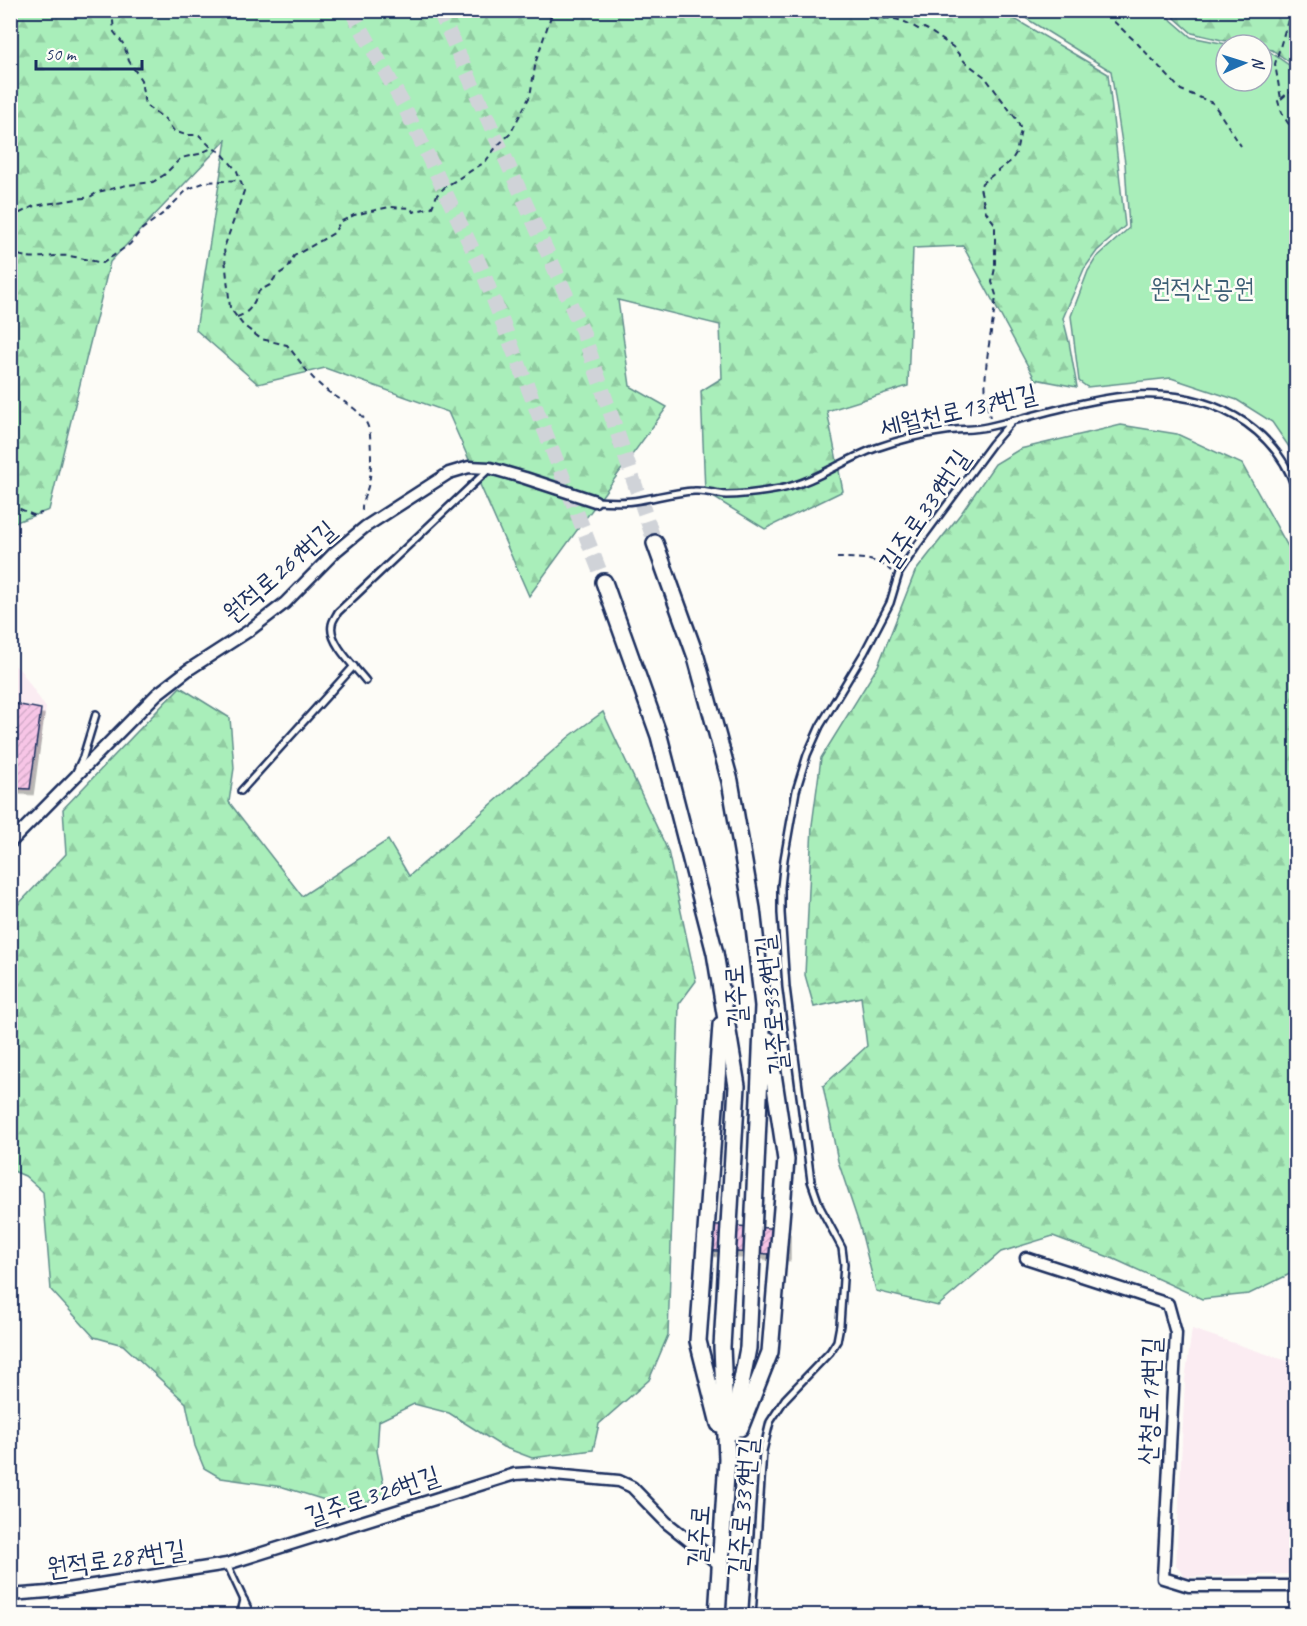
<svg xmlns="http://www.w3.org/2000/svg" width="1307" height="1626" viewBox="0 0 1307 1626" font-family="Caveat,'Poor Story',sans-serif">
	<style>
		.built { fill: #fbecf2 }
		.green { fill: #a9eeba; stroke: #628e8c; stroke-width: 1.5 }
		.forest { fill: url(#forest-firs); stroke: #628e8c; stroke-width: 1.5 }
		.building { fill: url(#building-hatch); stroke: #1b2f5e; stroke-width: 1.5; filter: url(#shadow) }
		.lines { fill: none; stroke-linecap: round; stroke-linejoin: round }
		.secondary-tunnel { stroke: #d0d3d8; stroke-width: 15; stroke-dasharray: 15 8; stroke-linecap: butt }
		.lane-casing { stroke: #1b2f5e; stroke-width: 10 }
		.street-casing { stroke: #1b2f5e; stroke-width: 15 }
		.secondary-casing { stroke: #1b2f5e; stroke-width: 20 }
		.path { stroke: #1b2f5e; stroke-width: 2; stroke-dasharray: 6 4.5; stroke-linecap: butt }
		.lane { stroke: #fdfcf7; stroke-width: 5 }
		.street { stroke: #fdfcf7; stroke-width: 10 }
		.secondary { stroke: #fdfcf7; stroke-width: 15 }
		.labels { text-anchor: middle; stroke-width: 5; stroke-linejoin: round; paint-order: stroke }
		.park-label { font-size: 26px; fill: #3e5f75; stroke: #fdfcf7 }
		.street-label { font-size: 26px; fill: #1b2f5e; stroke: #fdfcf7 }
	</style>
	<defs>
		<pattern id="forest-firs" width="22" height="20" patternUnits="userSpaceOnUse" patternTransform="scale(1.5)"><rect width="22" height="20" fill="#a9eeba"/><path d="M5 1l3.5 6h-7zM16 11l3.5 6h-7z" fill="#91cca2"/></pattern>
		<pattern id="building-hatch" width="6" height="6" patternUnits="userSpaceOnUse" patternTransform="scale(1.5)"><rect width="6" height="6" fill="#f7c5e6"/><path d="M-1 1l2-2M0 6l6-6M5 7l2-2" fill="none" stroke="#d3aac8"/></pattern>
		<filter id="shadow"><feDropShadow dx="3" dy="5.5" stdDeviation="0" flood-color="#0004"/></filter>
	</defs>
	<rect width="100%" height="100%" fill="#fdfcf7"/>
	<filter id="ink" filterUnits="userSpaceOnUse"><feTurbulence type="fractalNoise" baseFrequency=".0167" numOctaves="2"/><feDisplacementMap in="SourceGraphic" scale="12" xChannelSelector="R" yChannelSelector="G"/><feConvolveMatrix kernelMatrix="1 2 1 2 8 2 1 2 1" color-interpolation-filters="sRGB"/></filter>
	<g filter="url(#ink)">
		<g class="built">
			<polygon points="10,661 21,671 46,708 32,791 11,791"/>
			<polygon points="1192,1329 1296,1364 1296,1574 1185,1577 1176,1566 1185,1380"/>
		</g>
		<polygon class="green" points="1014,11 1161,11 1191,37 1231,45 1226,45 1226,81 1262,81 1262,51 1270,52 1296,70 1296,457 1272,422 1237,400 1171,378 1087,387 1079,381 1071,316 1088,271 1096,258 1129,228 1125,163 1111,71"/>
		<g class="forest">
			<polygon points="11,11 1010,11 1013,18 1108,74 1125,226 1097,251 1084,269 1063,318 1069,342 1077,387 1035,379 963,246 913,248 908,386 827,411 843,491 765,529 705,492 701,391 722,378 720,325 618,300 630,386 667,407 529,596 448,412 325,368 258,384 196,330 226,140 110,262 49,510 11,524"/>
			<polygon points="1167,11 1296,11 1296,66 1272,50 1262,48 1262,45 1243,45 1192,33"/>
			<polygon points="1121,425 1177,434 1242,464 1296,561 1296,1271 1249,1294 1202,1299 1114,1259 1053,1236 1001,1252 938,1306 876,1291 860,1227 838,1161 823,1086 867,1046 861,997 814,1007 805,975 812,825 821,758 878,666 915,572 962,512 995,464 1020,449"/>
			<polygon points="180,687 230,718 234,768 229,802 302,896 388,840 409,876 570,736 603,712 668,851 696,981 679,1004 668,1335 649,1380 599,1424 593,1450 532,1458 503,1447 449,1413 414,1404 379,1421 377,1451 386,1497 347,1507 283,1487 221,1478 204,1468 195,1446 186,1403 123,1345 94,1337 51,1290 43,1192 25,1176 11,1170 11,912 66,854 63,809"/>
		</g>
		<g class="building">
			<polygon points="10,703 41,709 30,789 10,788"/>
			<polygon points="702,1224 787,1229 787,1255 700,1250"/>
		</g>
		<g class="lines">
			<g class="secondary-tunnel">
				<polyline points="351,10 403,104 480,265 604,582"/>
				<polyline points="439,10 582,330 655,543"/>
			</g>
			<g class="lane-casing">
				<g id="lane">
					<path d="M595,501c15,1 30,2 45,-1 18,-3 36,-8 54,-9 11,-1 21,3 32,4 16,0 37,-3 54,-6 35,-7 63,-29 96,-41 23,-8 46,-14 70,-17 14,-2 28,-1 41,-4 86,-19 177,-60 259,-4 24,17 41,39 50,67"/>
					<path d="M366,681c-10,-13 -38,-39 -34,-56 0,-4 4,-9 6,-13l151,-143"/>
					<polyline points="76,772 83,757 96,714"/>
					<polyline points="241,791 354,666"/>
					<polyline points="227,1564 250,1613"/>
					<polyline points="240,1616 244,1600"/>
					<polyline points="752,1616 763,1451 770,1422 785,1399 830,1352 837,1341 840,1325 844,1264 842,1248 820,1207 811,1181 786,987 781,913 781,887 784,859 796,791 807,755 820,726 864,653 890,603 899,573 918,544 992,444 1013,420"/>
				</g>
			</g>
			<g class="street-casing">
				<g id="street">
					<polyline points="10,843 157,694 188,670 250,630 285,603 336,551 365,527 449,473 469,467 490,468 525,478 595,501"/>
					<polyline points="1026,1258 1168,1304 1176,1333 1163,1578 1189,1586 1296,1586"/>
					<polyline points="10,1595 48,1592 227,1564 515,1474 532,1473 619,1481 632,1487 667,1523 720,1565"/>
				</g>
			</g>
			<g class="secondary-casing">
				<g id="secondary">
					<polyline points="655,543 696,657 730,781 752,909 763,1006 748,1348 732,1432"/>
					<polyline points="604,582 659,736 715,953 737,1086 722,1347 727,1459 717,1616"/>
					<polyline points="719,1424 698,1341 721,1025"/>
					<polyline points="740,1428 770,1352 786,1160 768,1040"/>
				</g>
			</g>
			<g class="path">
				<path d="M112,10l2,22 10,13 5,16 12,19 4,25 20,14 9,12 12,4h13l13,13 9,4 16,19 7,20 -20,57 6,60 13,17 18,14 26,6c11,13 19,27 32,39 18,18 47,22 51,51 1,11 2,36 -1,47 -2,12 -8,17 -7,31"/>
				<path d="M856,10l12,1 9,9c15,-5 30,2 43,10l4,-2 4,2 25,17 12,15 20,15 32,43 4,10 -5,23 -5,8 -29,22 -2,5 6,24 9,12v44l-3,14 4,13c-3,39 -18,83 -6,122"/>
				<polyline points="1096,10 1108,16 1137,43 1181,90 1213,103 1241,146"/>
				<path d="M1291,10l-16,54 6,35 -3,2c3,11 9,24 18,30"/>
				<polyline points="1281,99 1288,93 1296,91"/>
				<polyline points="10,218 34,206 90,197 98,192 127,185 153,182 164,175 181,158 199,154 212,148"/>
				<path d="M10,249c14,15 41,5 60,7 11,2 22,5 33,7l27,-19 11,-14 24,-18 23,-23 18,-7 34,-2"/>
				<path d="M237,317c13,-4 17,-14 22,-26l11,-6 6,-9 12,-8 6,-12 40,-23 6,-11 14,-7 35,-8 22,1 2,4 19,-5 5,-12 8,-8 40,-25 12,-16 13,-12 20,-38 6,-35 17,-51"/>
				<polyline points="10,504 33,515 42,513"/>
				<path d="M837,558c18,0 40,-1 54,13"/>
			</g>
			<use href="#lane" class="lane"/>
			<use href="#street" class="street"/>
			<use href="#secondary" class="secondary"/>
		</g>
	</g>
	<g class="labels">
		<g class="park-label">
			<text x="1202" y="297">원적산공원</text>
		</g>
		<g class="street-label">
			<text transform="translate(958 410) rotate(-13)" y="9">세월천로137번길</text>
			<text transform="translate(924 510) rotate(-56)" y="9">길주로339번길</text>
			<text transform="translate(279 571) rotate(-41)" y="9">원적로269번길</text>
			<text transform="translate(735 996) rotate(-93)" y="9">길주로</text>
			<text transform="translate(771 1005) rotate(-96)" y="9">길주로339번길</text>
			<text transform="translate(1149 1401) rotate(-88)" y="9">산청로17번길</text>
			<text transform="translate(372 1495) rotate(-18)" y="9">길주로326번길</text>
			<text transform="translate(742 1507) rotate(-85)" y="9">길주로339번길</text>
			<text transform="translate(698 1536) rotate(-86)" y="9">길주로</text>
			<text transform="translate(116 1558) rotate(-8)" y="9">원적로287번길</text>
		</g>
	</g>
	<rect width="1307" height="1626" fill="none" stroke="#fdfcf7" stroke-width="36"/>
	<rect x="18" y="18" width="1271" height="1590" fill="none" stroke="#1b2f5e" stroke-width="2" filter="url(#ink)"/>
	<g transform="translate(1244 63) rotate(87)"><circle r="28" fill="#fdfcf7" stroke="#a3aaba" stroke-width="1.5"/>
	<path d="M0-4.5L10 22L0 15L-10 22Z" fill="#1f6fb2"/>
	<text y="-9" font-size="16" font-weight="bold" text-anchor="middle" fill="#1b2f5e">N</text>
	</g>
	<path d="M36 60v9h106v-9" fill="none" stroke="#1b2f5e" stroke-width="3"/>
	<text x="45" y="60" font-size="18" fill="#1b2f5e" stroke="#fdfcf7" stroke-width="4.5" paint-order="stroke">50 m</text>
</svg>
